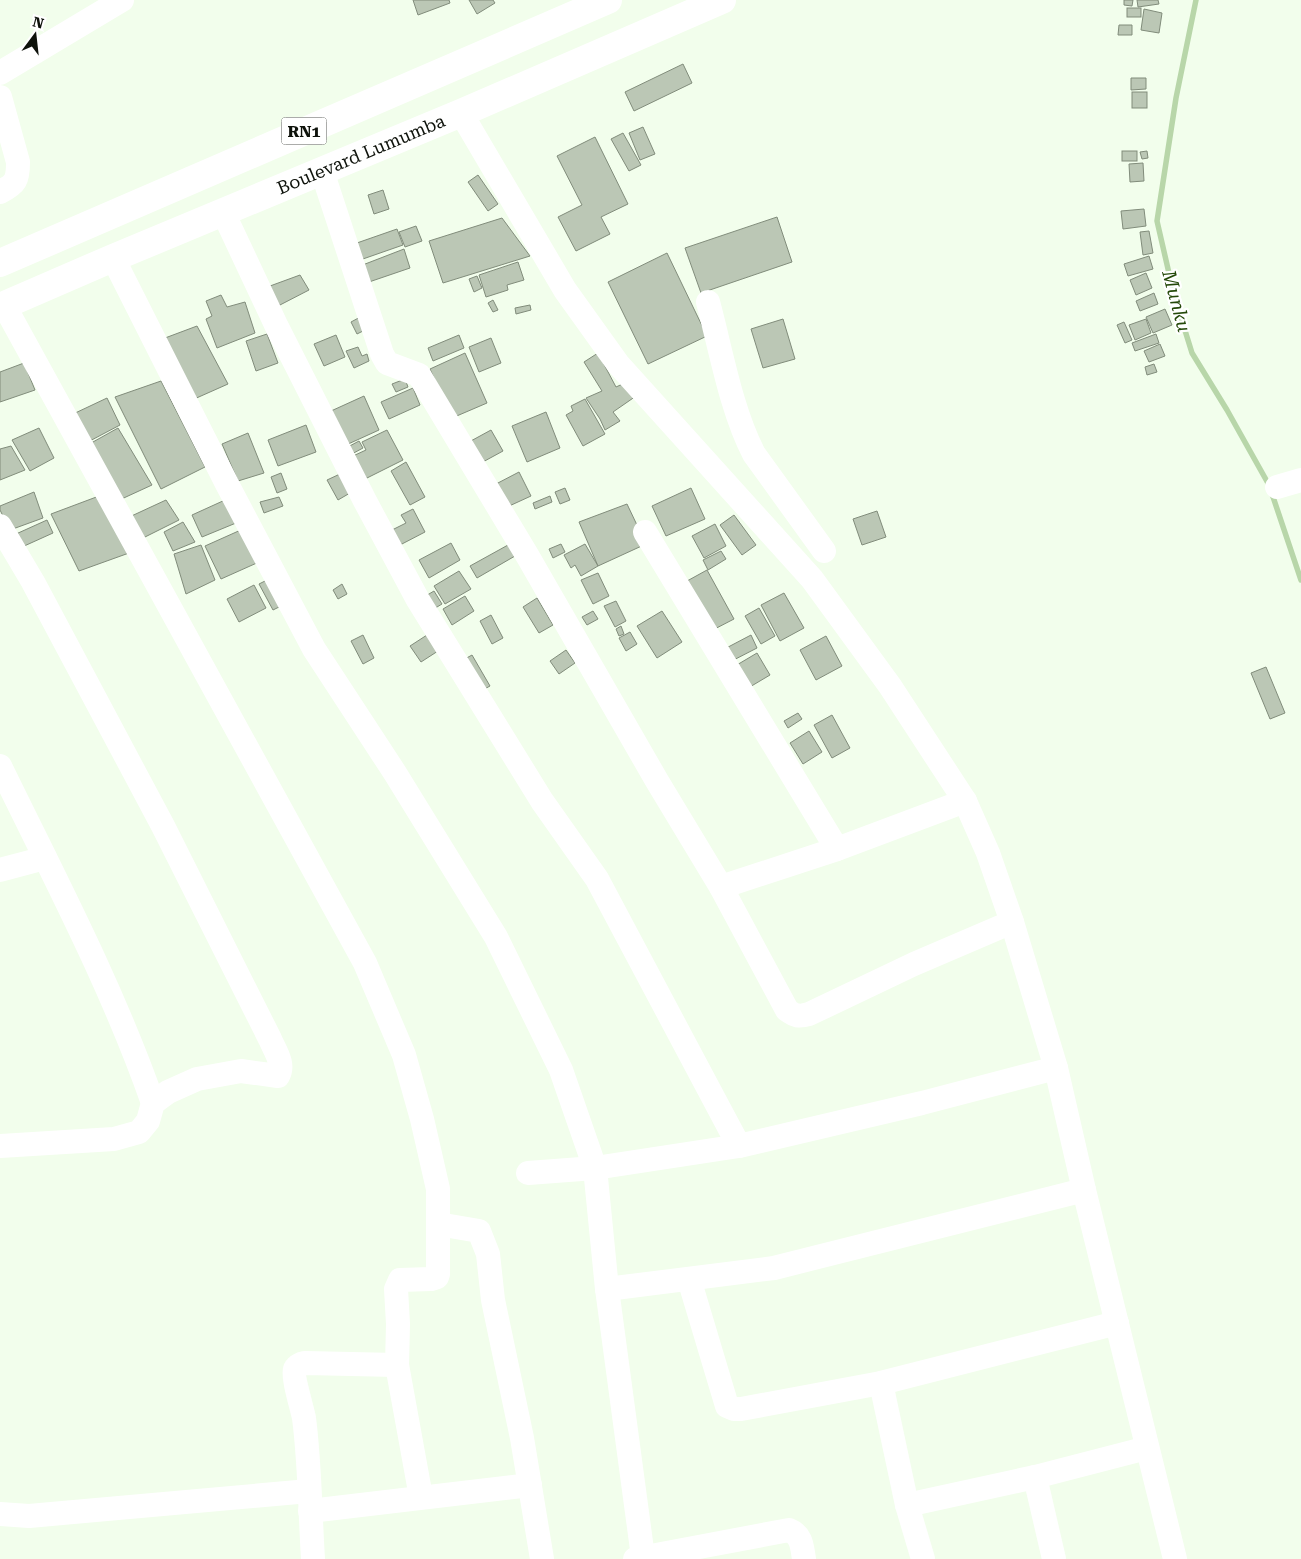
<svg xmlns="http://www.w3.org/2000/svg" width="1301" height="1559" viewBox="0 0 1301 1559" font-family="'Roboto Serif',serif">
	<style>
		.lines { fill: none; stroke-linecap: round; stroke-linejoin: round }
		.stream { stroke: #b8d6a9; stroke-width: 5.5 }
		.building { fill: #bbc7b5; stroke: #818c7b }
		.minor { stroke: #fff; stroke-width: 24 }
		.highway { stroke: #fff; stroke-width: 28 }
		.labels { text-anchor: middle; stroke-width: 4.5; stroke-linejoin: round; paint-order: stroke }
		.shield { fill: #fff; stroke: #565954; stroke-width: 1 }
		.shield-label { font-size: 16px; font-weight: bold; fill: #0e120b }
		.street-label { font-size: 18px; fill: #0e120b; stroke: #fff }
		.water-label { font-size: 19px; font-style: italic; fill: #25490a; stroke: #fff }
	</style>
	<rect width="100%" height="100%" fill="#f2feec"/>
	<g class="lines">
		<polyline class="stream" points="1196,0 1176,98 1157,221 1174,295 1192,353 1227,410 1269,485 1301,580"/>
	</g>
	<g class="building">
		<polygon points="413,0 449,0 450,3 418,15"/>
		<polygon points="469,0 493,0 495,3 477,14"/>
		<polygon points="1124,0 1133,0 1132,6 1124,5"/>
		<polygon points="1137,0 1158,0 1159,4 1138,7"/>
		<rect x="1127" y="8" width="14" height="9"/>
		<polygon points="1144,9 1162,13 1159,33 1141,30"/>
		<polygon points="1119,25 1132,25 1132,35 1118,35"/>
		<polygon points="683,64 692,83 634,111 625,92"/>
		<polygon points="1131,78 1146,78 1146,89 1131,90"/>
		<rect x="1132" y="92" width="15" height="16"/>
		<polygon points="643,127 655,154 640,160 629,133"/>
		<polygon points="623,133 641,165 629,171 611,139"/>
		<polygon points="595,137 628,204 601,217 610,234 576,251 558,217 582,205 557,156"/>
		<rect x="1122" y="151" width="15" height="10"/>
		<polygon points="1147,151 1148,158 1142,159 1140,152"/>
		<polygon points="1143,163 1144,181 1130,182 1129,164"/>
		<polygon points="478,175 498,204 488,211 468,182"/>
		<polygon points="383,190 389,209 374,214 368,195"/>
		<polygon points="1144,209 1146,226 1123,229 1121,211"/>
		<polygon points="777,217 792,262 701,293 685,248"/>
		<polygon points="502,218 530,256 443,283 429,241"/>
		<polygon points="416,226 422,241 405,247 399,232"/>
		<polygon points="397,229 403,245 360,260 354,244"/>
		<polygon points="1149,231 1153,253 1143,255 1140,232"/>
		<polygon points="404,249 410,268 366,283 360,266"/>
		<polygon points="667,253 707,336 648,364 608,282"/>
		<polygon points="1149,256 1153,269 1128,276 1124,264"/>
		<polygon points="518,262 524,280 507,285 508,290 486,297 479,275"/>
		<polygon points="1146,273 1152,288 1136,295 1130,280"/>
		<polygon points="300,275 309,290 278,306 270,286"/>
		<polygon points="477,276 482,288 474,292 469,279"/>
		<polygon points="1154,293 1158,304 1140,311 1136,301"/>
		<polygon points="221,295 227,307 245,302 255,333 217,348 206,319 212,316 206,301"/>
		<polygon points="493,300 498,310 493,312 488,303"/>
		<polygon points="530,305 531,310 516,314 515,308"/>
		<polygon points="1165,309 1172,325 1153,333 1146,317"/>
		<polygon points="364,315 371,327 357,334 351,322"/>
		<polygon points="783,319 795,359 763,368 751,329"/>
		<polygon points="1146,319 1151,333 1135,340 1129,325"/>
		<polygon points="1124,322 1132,340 1125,343 1117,325"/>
		<polygon points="197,326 228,384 192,400 165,338"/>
		<polygon points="267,334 278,363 256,371 246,341"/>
		<polygon points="1156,334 1159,343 1135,351 1132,343"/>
		<polygon points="336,335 345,357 324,366 314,344"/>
		<polygon points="459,335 464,348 433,361 428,348"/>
		<polygon points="491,338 501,363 479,372 469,347"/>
		<polygon points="1160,344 1165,356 1149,362 1144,351"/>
		<polygon points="358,347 362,356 367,354 369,361 354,368 346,351"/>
		<polygon points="465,353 487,403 452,418 430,369"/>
		<polygon points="598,353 616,387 627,382 639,394 613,412 620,421 605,430 600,419 586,398 602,391 584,362"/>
		<polygon points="24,363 35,390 0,402 0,372"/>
		<polygon points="1154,364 1157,372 1147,375 1145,367"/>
		<polygon points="405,379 408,387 396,392 392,384"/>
		<polygon points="161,381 205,467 161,489 115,397"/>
		<polygon points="413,388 420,405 389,419 381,402"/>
		<polygon points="364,396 379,430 346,445 331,411"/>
		<polygon points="107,398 120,425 86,443 71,415"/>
		<polygon points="585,399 605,434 583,446 566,415 573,411 571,406"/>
		<polygon points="546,412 560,448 527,462 512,426"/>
		<polygon points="306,425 316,452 278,466 268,440"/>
		<polygon points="39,428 54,458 30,471 12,440"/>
		<polygon points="118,428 152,485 115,502 84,447"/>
		<polygon points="387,430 403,460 365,479 353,456 366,450 362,442"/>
		<polygon points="491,430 503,451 481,463 469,442"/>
		<polygon points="248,433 264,473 238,481 222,444"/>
		<polygon points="359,441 363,448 350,455 346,448"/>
		<polygon points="11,446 25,470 0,480 0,449"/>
		<polygon points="406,462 425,497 410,505 391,471"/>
		<polygon points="519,472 531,496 507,507 496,484"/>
		<polygon points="281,473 287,489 277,493 271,477"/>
		<polygon points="340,474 350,493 338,500 327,480"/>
		<polygon points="565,488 570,500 560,504 555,492"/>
		<polygon points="691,488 705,519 666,536 652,506"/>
		<polygon points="34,492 43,518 10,530 0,510 0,506"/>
		<polygon points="99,496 129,553 79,571 51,514"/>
		<polygon points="550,496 552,502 535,509 533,503"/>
		<polygon points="279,497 283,506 264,513 260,502"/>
		<polygon points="166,500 179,520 137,541 125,519"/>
		<polygon points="225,500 236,523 202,537 192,515"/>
		<polygon points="627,504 646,544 598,566 579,522"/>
		<polygon points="413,509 425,532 400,545 392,530 406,523 401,515"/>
		<polygon points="877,511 886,537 862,545 853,519"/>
		<polygon points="734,515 756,545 742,555 720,525"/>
		<polygon points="47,520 53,533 22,547 16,534"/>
		<polygon points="183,522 195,542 173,551 164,532"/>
		<polygon points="715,524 726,546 704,558 692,536"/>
		<polygon points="243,529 259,562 221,579 205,546"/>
		<polygon points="451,543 460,560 429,578 419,560"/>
		<polygon points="561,544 565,552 553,558 549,549"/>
		<polygon points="585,544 598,566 581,576 575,565 571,568 564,555"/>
		<polygon points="201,545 215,580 186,594 174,554"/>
		<polygon points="508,545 515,556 477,578 470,566"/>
		<polygon points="721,551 726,559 708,570 703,560"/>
		<polygon points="707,570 734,619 705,634 678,586"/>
		<polygon points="459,571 471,589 445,604 434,586"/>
		<polygon points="598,573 609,596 593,604 581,580"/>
		<polygon points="269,579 283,605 273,610 259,584"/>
		<polygon points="342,584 347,594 338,599 333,590"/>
		<polygon points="254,585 266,608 239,622 227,599"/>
		<polygon points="434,591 442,604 432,610 424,597"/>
		<polygon points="784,593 804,628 780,641 761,605"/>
		<polygon points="465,596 474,611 452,625 443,609"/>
		<polygon points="537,598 553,625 539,633 523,607"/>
		<polygon points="616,601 626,621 615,627 604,606"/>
		<polygon points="759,608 775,636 761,644 745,616"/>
		<polygon points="593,611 598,619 587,625 582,617"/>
		<polygon points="662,611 682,642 657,658 637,626"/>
		<polygon points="491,615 503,638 492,644 480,621"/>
		<polygon points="621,626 624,634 619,636 616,629"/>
		<polygon points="630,632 637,644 626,651 619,638"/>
		<polygon points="363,635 374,658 363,664 351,641"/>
		<polygon points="427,635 438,651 421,662 410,646"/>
		<polygon points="751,635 757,648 720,667 713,655"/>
		<polygon points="826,636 842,666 816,680 800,650"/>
		<polygon points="566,650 575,663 559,674 550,661"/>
		<polygon points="757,653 770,675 738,694 725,672"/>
		<polygon points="472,655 490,686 481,691 463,660"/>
		<polygon points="1266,667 1285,713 1270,719 1251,673"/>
		<polygon points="798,713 802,719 788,728 784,721"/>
		<polygon points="832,715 850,748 832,758 814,725"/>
		<polygon points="809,731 822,752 803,764 790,743"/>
	</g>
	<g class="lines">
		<g class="minor">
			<polyline points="0,73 122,0"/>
			<path d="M0,97l18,65c0,18 -2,22 -18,30"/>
			<polyline points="461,113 565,290 618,364 812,579 890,686 965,801 988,853 1012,922 1056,1068 1084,1190 1175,1559"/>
			<path d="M322,171l60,183 5,9 32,12 108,180 130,226 64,106 66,123c8,6 12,7 22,4l105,-50 98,-42"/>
			<polyline points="223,212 277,327 365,501 418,600 542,801 597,879 739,1146"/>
			<polyline points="113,258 227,484 314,649 395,773 496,937 561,1070 595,1168 607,1289 774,1268 1084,1190"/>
			<path d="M708,302c13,48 23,108 46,152l70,97"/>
			<polyline points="4,305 365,963 404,1055 422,1119 438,1189 438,1274 437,1277 431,1279 400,1280 396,1289 398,1324 397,1365 421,1497"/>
			<polyline points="1277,487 1301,480"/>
			<path d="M0,526l33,56 130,244 107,213c5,12 15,25 8,37l-37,-5 -44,8 -29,13 -15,11 -5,18 -9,11 -25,7 -114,7"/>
			<polyline points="645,532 837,849"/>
			<path d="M0,766c54,111 112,220 153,337"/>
			<polyline points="0,870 45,858"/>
			<polyline points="721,887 837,849 965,801"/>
			<polyline points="528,1173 595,1168 739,1146 922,1103 1056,1068"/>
			<polyline points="438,1224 479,1231 488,1254 493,1300 522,1438 542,1559"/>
			<polyline points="689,1279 727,1406 734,1409 741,1409 881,1383 1117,1323"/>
			<polyline points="607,1289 643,1557"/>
			<polyline points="881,1383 907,1505 923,1559"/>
			<polyline points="1035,1477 1054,1559"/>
			<polyline points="907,1505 1035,1477 1147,1448"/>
			<polyline points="310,1511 530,1485"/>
			<polyline points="0,1514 29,1516 309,1491"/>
			<path d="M313,1559c-3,-47 -3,-95 -9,-141 -2,-10 -12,-42 -9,-49 2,-4 6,-5 10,-6l92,2"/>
			<path d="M635,1559l154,-29c13,5 13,17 15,29"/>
		</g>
		<g class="highway">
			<polyline points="0,263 608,0"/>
			<path id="s1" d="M0,307l113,-49 348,-145 261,-113"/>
		</g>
	</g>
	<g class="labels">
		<rect class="shield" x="281.5" y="117.5" width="45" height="27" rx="4"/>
		<g class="shield-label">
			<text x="304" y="137">RN1</text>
		</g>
		<g class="street-label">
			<text dy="6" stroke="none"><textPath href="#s1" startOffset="392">Boulevard Lumumba</textPath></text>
		</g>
		<g class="water-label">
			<text transform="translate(1177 301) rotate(75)" y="7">Munku</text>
		</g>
	</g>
	<g transform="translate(35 35) rotate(15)" stroke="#ffffff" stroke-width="4" paint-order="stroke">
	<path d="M0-4L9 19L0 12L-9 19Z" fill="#0e120b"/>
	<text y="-8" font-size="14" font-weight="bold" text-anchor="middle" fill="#0e120b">N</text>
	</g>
</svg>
